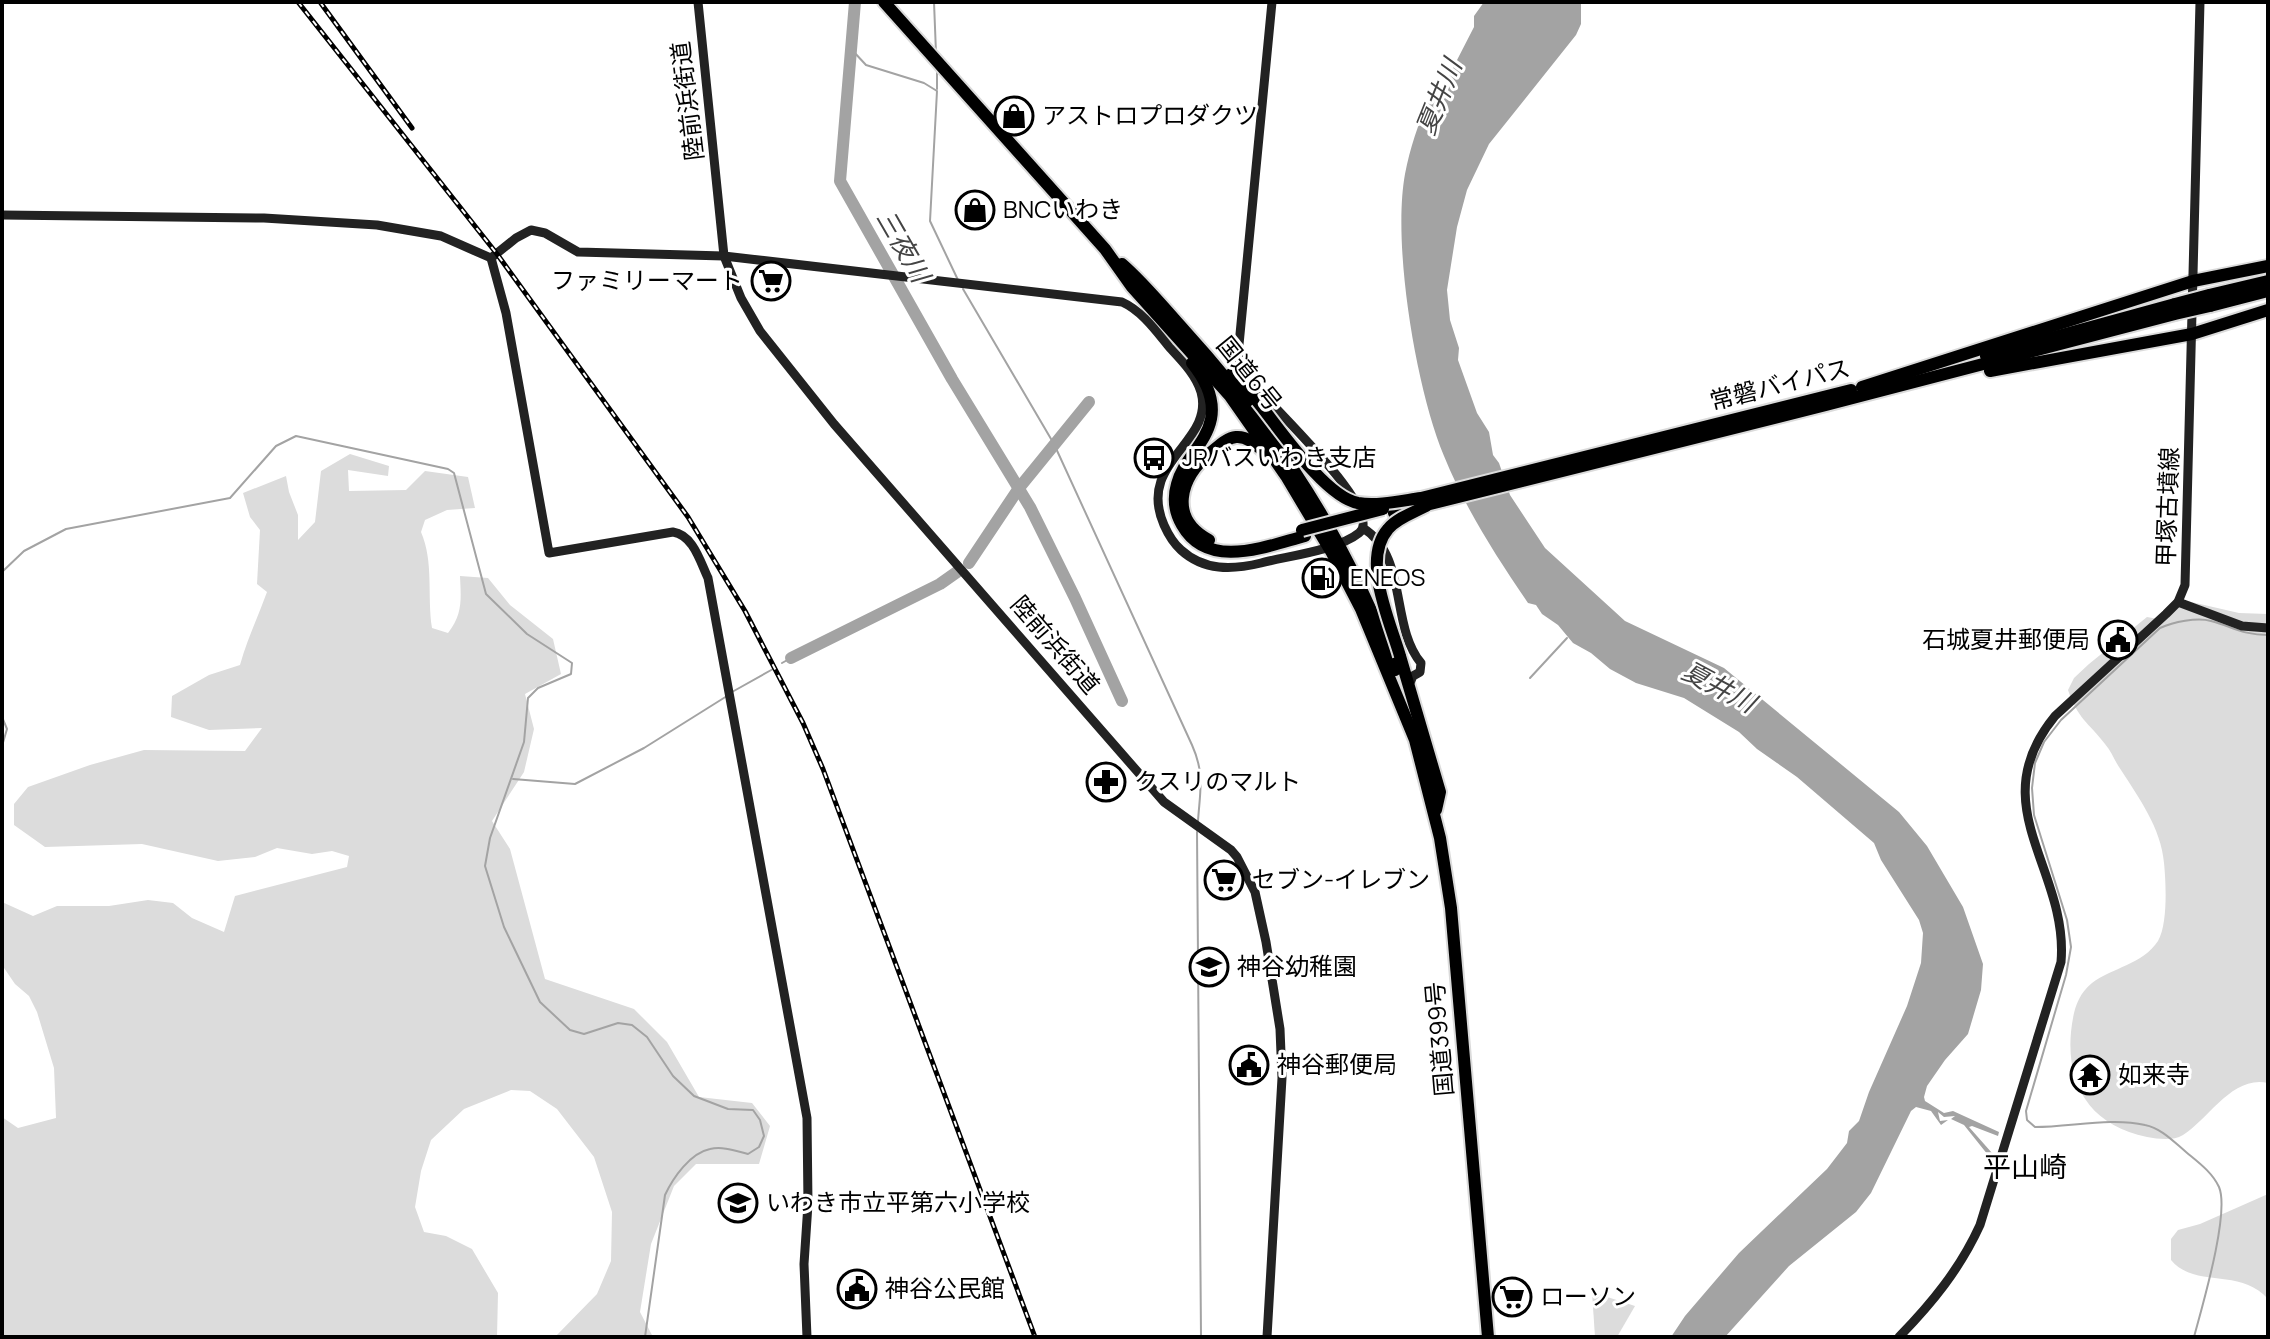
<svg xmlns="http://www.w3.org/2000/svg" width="2270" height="1339" viewBox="0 0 2270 1339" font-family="Manrope,'Noto Sans JP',sans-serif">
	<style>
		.green { fill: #dcdcdc }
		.water { fill: #a3a3a3 }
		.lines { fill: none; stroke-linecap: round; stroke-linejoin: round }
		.stream { stroke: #a3a3a3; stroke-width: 2 }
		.river { stroke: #a3a3a3; stroke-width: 12 }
		.highway-casing { stroke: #dbdbdb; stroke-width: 16 }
		.secondary { stroke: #222; stroke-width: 9 }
		.highway { stroke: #000; stroke-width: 12 }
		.rail-casing { stroke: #000; stroke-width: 5 }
		.rail { stroke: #fff; stroke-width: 2; stroke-dasharray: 6; stroke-linecap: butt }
		.highway-bridge-casing { stroke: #dbdbdb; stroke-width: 16; stroke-linecap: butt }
		.highway-bridge { stroke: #000; stroke-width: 12 }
		.labels { text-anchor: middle; stroke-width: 6; stroke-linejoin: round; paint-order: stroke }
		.street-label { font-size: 24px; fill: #000; stroke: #fff }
		.poi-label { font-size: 24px; fill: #000; stroke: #fff; text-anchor: start }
		.water-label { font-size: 26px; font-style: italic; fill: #444; stroke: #fff }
		.quarter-label { font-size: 28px; fill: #000; stroke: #fff }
	</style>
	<rect width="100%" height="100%" fill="#fff"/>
	<g class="green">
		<path d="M350,454l39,12 -1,10 -40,-6 1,21 57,-1 19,-19 43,6 7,31 -28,2 -22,10 -4,12c13,30 6,64 11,96l16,5c15,-19 13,-34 12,-57l28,2 22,27 43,34 8,35 -36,20 9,35 -10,43 -32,49 18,28 35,130 89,30 33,33 32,55 53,6 18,23 -11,38h-63l-22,22 -23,58 -11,68 13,25h-98l42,-43 14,-33 1,-49 -18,-55 -37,-48 -27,-18 -19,-1 -47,19 -33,31 -10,31 -6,36 9,25 22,4 26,13 26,44 -1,44h-495v-220l16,11 38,-10 -2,-50 -17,-56 -8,-16 -14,-12 -13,-19v-63l31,14 24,-10h52l39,-6 25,3 19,15 32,14 11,-36 112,-29 2,-11 -17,-5 -20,3 -35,-6 -22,9 -37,4 -76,-17 -97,3 -31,-22v-21l14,-17 62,-22 54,-15 101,1 17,-23 -53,2 -38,-13 1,-21 37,-21 31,-10c7,-25 18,-48 27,-73l-10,-8 3,-54 -10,-13 -7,-24 43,-17 3,16 9,23v25l17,-18 6,-51z"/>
		<path d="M2187,601l52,12 29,1v469c-36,-8 -59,36 -85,52 -10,6 -24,4 -36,2 -55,-11 -81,-50 -76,-105 2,-18 5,-36 21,-49 20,-15 51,-19 66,-42 10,-17 8,-59 6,-78 -3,-35 -25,-65 -43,-93 -6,-8 -9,-18 -16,-26 -17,-22 -27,-25 -37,-54l6,-12 15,-14 58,-47 11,2z"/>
		<path d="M2268,1194v105c-28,-32 -73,-10 -97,-39v-21l7,-9 22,-6z"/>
		<polygon points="1592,1292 1635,1306 1617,1337 1595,1337"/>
	</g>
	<path class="water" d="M1484,2h97v22l-5,11 -87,109 -22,46 -10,37 -10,63 3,30 9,28 -1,12 19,53 12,19 4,23 6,8 11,32 35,53 80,73 99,47 175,144 28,34 36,61 20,57 -2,26 -13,44 -23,26 -18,26 -3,11 1,4 19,12 9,-2 46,21 -1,4 -26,-10 -3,1 23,26 -4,2 -24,-30 -13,-6 4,-3 -11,1 -6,-5 2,9 8,-1 -7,5 -10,-14 -15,-4 -5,4 -40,82 -15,19 -67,54 -64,71h-54l14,-21 54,-63 88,-84 20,-26 2,-12 10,-10 10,-29 38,-86 14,-43 2,-30 -4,-13 -38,-60 -7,-17 -77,-66 -40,-28 -18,-17 -55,-34 -48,-15 -26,-14 -19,-16 -18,-10 -15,-18 -16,-11 -6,-9 -8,-2c-32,-47 -63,-95 -84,-147 -28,-67 -52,-211 -39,-282 5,-26 13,-50 24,-74l9,-3 36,-70v-11z"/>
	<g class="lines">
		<g class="stream">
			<polyline points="934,2 936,53"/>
			<polyline points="853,51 866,65 924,83 937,91 930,221 958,280"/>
			<polyline points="937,71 937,89"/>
			<path d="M963,289l91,155 138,301c13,29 8,46 6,76"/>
			<path d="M2,572l22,-21 42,-22 164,-31 46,-52 20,-10 152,33 6,4 32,121 41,40 45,29 -1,11 -33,14 -10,10 -4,44 -34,96 -5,28 19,61 36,75 30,28 14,4 34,-11 14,2 15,12 26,39 21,20 34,13 25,1 7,10 4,16 -5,11 -11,7c-12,-3 -25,-8 -38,-5 -20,4 -37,29 -45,46l-20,142"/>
			<polyline points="782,663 791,658"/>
			<polyline points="1530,678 1567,638"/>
			<polyline points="732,692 773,669"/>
			<polyline points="2,717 7,729 2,746"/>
			<polyline points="513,779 575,784 644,748 727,696"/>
			<polyline points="1197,832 1201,1337"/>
			<path d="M2194,1337c8,-30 36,-124 25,-150 -7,-15 -21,-25 -33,-35 -12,-10 -25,-24 -41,-27 -34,-8 -74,2 -110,2l-8,-7 -1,-9 40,-136 5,-28 -4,-27 -33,-105 -2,-27 3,-25 9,-21 17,-22 99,-92c13,-6 37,-11 51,-7 22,6 32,14 57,14"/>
		</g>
		<g class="river">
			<polyline points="855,2 840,181 952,379 1030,507 1075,598 1122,701"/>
			<polyline points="969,563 1019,488 1089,402"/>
			<polyline points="791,658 940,584 957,572"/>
		</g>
		<g class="highway-casing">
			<g id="highway">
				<polyline points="884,2 1105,249 1132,287 1230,396 1286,476 1332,553 1361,609 1415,740 1440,838 1451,908 1488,1337"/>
				<path d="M1122,264c23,20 42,44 63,67 91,100 164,212 210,339"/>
				<polyline points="2209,295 2268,281"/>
				<polyline points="2210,306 2268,291"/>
				<polyline points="1986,356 2175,304"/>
				<path d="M1192,363c13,16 23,35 19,56 -5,25 -28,41 -34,65 -4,14 -2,29 5,41 26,46 85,21 123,11"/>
				<polyline points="1990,371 2192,334 2268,310"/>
				<polyline points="1231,374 1257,401"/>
				<polyline points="1862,387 2193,281 2268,266"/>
				<polyline points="1421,498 1851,390"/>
				<polyline points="1394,513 1826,405 2175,314"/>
				<path d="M1209,540c-41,-22 -29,-62 1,-87 8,-6 16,-15 26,-16 11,-1 20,7 27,14"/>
				<polyline points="1400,656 1440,792 1436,810"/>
			</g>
		</g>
		<g class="secondary">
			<polyline points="698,2 724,256 741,298 760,331 834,424 1164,802 1231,850 1237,857 1255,892 1266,942 1280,1029 1282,1078 1267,1337"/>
			<path d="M2,215l262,3 113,7 64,11 50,22 25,-20 15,-8 14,3 33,19 146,4 398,46c20,9 34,29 48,46 12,13 26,27 31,44 14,51 -65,69 -37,133 4,9 9,18 17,25 23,21 51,20 80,13 27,-7 77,-13 98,-30 29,-23 -100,-136 -115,-161 -3,-5 -4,-12 -6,-17l34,-353"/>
			<path d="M491,258l15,55 43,240 124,-21c20,3 27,29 35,46l99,540 1,86 -4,60 3,73"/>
			<path d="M1363,528c45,28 27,98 58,135l-1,9 -7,4 -4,9"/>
			<polyline points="2178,602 2242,626 2268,628"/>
			<path d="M1899,1337c33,-34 61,-68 81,-112l81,-263c8,-93 -80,-156 -6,-246l111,-102 12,-12 7,-17 15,-583"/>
		</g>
		<use href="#highway" class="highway"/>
		<g class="rail-casing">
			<g id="rail">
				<polyline points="298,2 497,254 688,517 745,611 803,723 823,769 1035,1337"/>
				<polyline points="320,2 412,128"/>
			</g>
		</g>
		<use href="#rail" class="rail"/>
		<g class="highway-bridge-casing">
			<g id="highway-bridge">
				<polyline points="2175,304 2209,295"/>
				<polyline points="2175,314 2210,306"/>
				<path d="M1257,401c22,27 68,96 101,102 20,3 42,-2 63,-5"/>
				<polyline points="1302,530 1383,509"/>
				<path d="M1400,656c-10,-35 -39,-96 -12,-127 9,-11 25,-16 38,-23"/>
			</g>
		</g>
		<use href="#highway-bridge" class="highway-bridge"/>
	</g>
	<defs>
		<g id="shop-ring" transform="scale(2)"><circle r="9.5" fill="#fff" stroke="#000" stroke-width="1.5"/><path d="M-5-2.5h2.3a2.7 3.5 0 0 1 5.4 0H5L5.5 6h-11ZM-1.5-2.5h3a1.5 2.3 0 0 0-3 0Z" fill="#000"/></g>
		<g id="supermarket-ring" transform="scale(2)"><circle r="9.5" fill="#fff" stroke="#000" stroke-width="1.5"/><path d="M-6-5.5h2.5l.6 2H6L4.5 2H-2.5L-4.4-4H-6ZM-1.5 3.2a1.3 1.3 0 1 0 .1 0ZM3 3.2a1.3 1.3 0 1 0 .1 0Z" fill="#000"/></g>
		<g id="bus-ring" transform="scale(2)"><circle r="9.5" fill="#fff" stroke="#000" stroke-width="1.5"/><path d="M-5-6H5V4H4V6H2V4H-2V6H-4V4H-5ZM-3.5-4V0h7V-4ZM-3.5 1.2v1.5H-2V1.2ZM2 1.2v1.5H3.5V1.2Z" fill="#000"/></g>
		<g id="fuel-ring" transform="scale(2)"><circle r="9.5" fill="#fff" stroke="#000" stroke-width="1.5"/><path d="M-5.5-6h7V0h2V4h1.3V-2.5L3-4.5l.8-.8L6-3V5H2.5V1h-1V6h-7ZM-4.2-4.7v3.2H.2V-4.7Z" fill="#000"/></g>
		<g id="civic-ring" transform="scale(2)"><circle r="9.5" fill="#fff" stroke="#000" stroke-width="1.5"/><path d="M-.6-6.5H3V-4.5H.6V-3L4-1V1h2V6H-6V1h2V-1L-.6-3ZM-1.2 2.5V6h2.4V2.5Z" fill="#000"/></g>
		<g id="pharmacy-ring" transform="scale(2)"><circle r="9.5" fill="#fff" stroke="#000" stroke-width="1.5"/><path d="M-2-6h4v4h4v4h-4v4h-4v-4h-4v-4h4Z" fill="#000"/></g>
		<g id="school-ring" transform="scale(2)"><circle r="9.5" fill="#fff" stroke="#000" stroke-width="1.5"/><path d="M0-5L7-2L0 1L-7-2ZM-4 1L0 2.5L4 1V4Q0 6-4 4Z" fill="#000"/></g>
		<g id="temple-ring" transform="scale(2)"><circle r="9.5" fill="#fff" stroke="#000" stroke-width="1.5"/><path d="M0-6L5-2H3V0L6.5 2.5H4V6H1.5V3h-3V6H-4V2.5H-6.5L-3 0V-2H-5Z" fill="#000"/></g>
	</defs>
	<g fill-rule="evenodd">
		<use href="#shop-ring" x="1014" y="116"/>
		<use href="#shop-ring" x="975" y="210"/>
		<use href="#supermarket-ring" x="771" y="281"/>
		<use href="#bus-ring" x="1154" y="458"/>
		<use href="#fuel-ring" x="1322" y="578"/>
		<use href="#civic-ring" x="2118" y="640"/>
		<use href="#pharmacy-ring" x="1106" y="782"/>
		<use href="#supermarket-ring" x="1224" y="880"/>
		<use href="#school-ring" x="1209" y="967"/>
		<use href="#civic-ring" x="1249" y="1065"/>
		<use href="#temple-ring" x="2090" y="1075"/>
		<use href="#school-ring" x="738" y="1203"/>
		<use href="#civic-ring" x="857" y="1289"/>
		<use href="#supermarket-ring" x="1512" y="1297"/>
	</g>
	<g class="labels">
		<g class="street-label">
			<text transform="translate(688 101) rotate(-97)" y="8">陸前浜街道</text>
			<text transform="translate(1249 374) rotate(51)" y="8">国道6号</text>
			<text transform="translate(1780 385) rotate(-14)" y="8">常磐バイパス</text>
			<text transform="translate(2168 507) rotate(-88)" y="8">甲塚古墳線</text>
			<text transform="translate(1055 645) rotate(49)" y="8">陸前浜街道</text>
			<text transform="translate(1440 1039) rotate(-95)" y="8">国道399号</text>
		</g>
		<g class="poi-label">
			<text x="1042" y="124">アストロプロダクツ</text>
			<text x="1003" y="218">BNCいわき</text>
			<text x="743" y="289" text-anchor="end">ファミリーマート</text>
			<text x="1182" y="466">JRバスいわき支店</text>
			<text x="1350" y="586">ENEOS</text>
			<text x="2090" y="648" text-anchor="end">石城夏井郵便局</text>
			<text x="1134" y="790">クスリのマルト</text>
			<text x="1252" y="888">セブン-イレブン</text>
			<text x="1237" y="975">神谷幼稚園</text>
			<text x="1277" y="1073">神谷郵便局</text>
			<text x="2118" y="1083">如来寺</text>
			<text x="766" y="1211">いわき市立平第六小学校</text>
			<text x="885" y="1297">神谷公民館</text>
			<text x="1540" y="1305">ローソン</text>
		</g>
		<g class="water-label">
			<text transform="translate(1439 97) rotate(-68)" y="9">夏井川</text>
			<text transform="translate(903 246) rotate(60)" y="9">三夜川</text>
			<text transform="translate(1719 687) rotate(28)" y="9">夏井川</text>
		</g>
		<g class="quarter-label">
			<text x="2025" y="1177">平山崎</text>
		</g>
	</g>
	<rect width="2270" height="1339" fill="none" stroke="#000000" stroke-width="8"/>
</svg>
